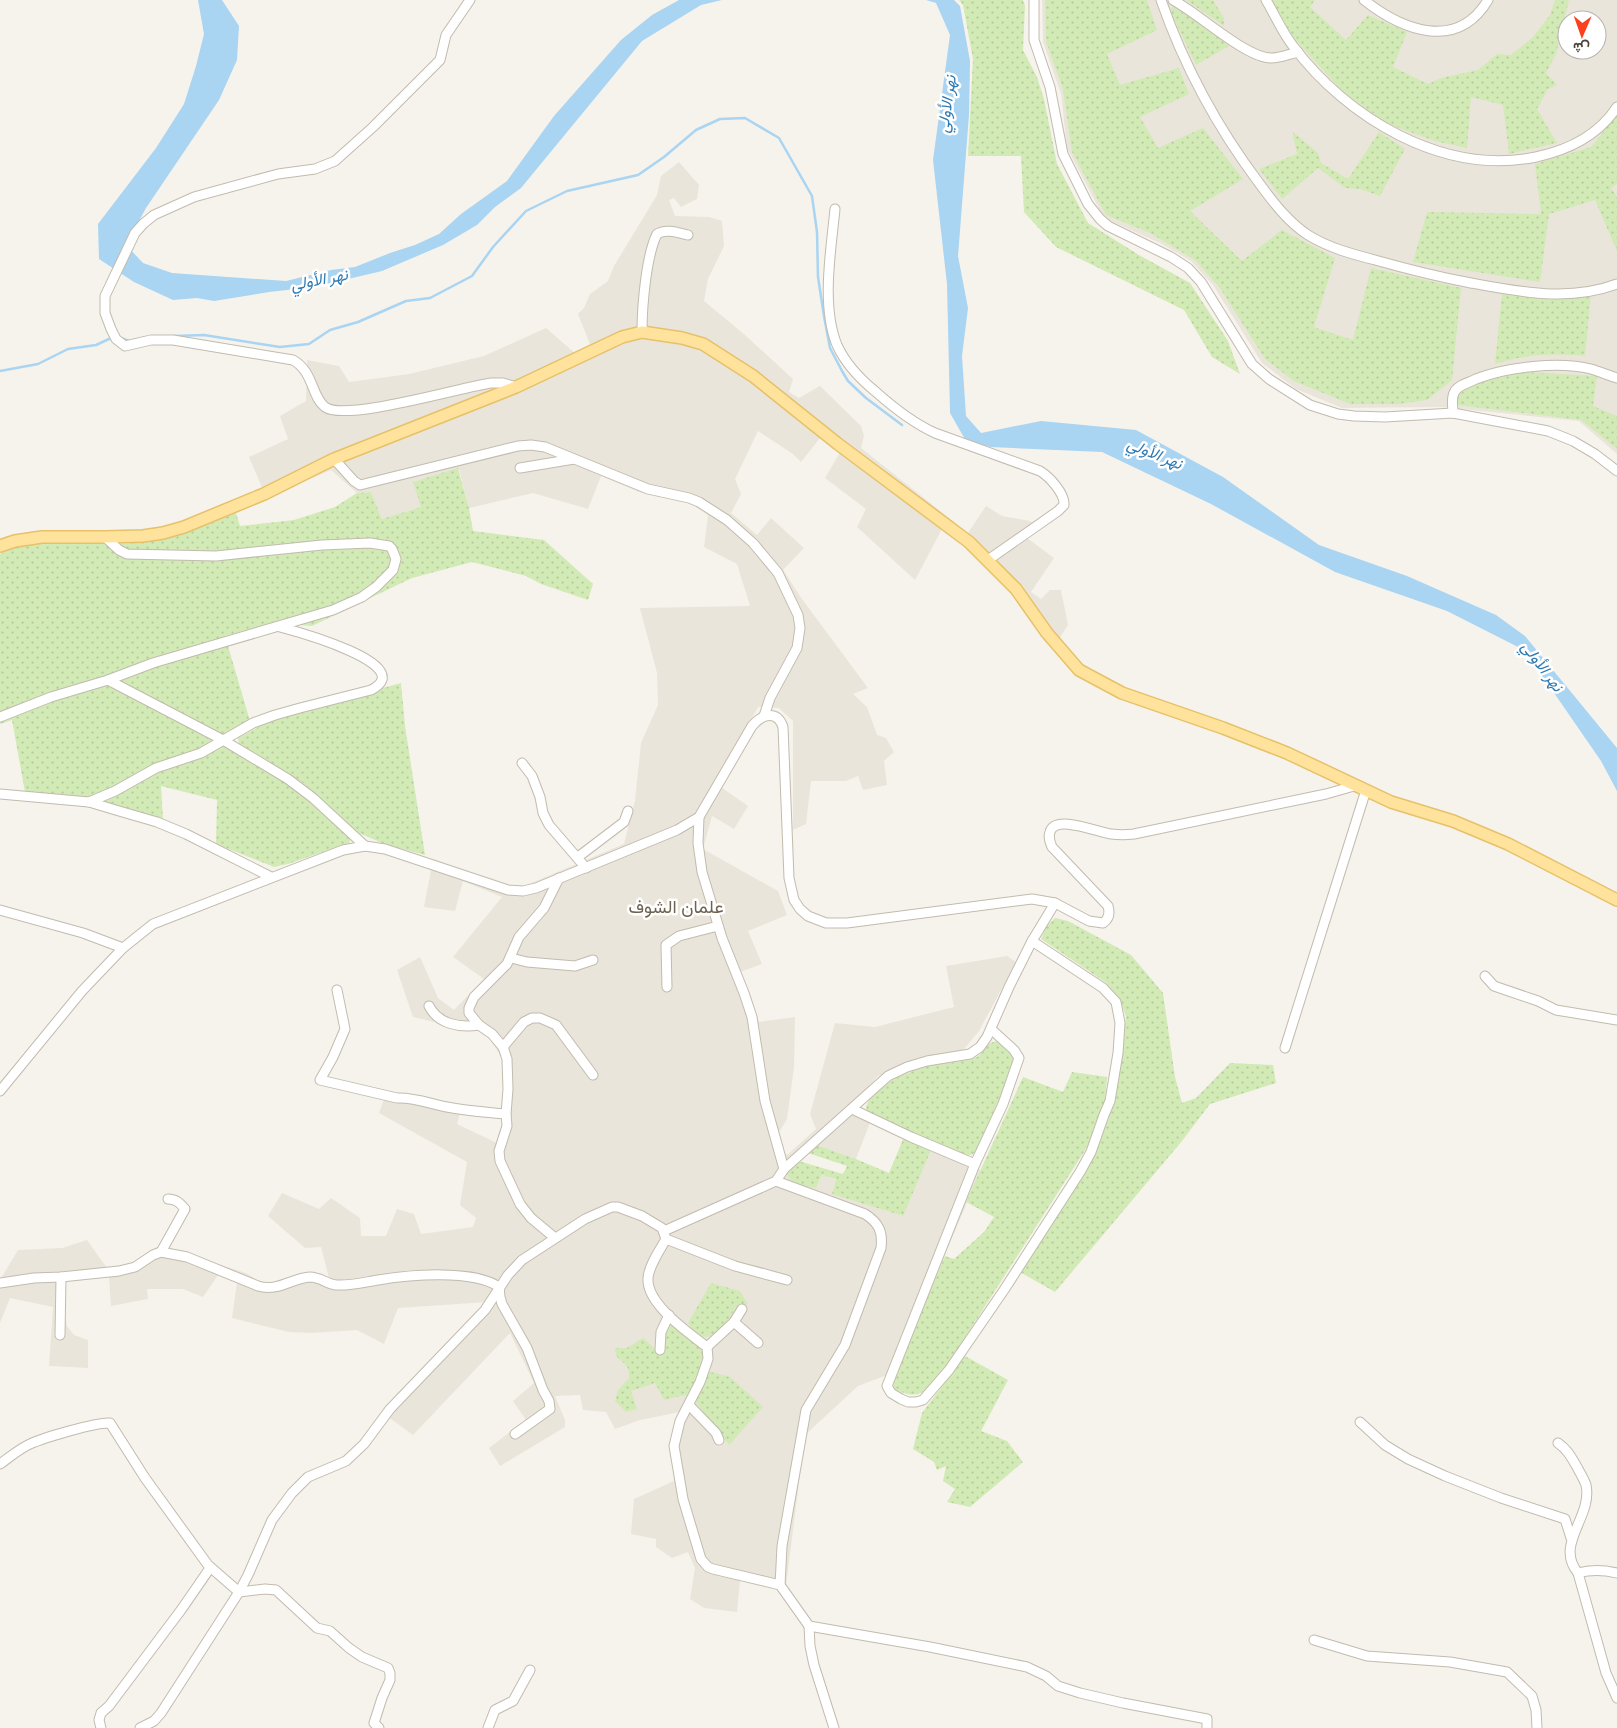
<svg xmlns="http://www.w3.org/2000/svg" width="1617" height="1728" viewBox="0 0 1617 1728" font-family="'Space Grotesk',Vazirmatn,sans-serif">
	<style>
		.residential { fill: #eae5da; fill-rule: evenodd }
		.grass { fill: url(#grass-dots) }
		.water { fill: #a9d4f2 }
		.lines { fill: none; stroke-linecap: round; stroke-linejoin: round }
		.stream { stroke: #a9d4f2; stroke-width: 2.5 }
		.minor-casing { stroke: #c2bbae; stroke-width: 11 }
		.major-casing { stroke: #e6c16a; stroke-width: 14 }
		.minor { stroke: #fff; stroke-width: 9 }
		.major { stroke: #ffe39c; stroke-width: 11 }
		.labels { text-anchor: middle; stroke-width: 5; stroke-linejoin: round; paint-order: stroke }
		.water-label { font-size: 16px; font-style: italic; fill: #2e7ab2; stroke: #fff }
		.quarter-label { font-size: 18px; fill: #6e6250; stroke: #fff }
	</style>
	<defs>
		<pattern id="grass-dots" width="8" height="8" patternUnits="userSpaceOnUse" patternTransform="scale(1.25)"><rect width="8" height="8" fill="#d2eab5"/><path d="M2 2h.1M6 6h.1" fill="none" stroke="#b6ca9c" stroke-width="1.8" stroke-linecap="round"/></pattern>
	</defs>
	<rect width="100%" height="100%" fill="#f6f3ec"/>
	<g class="residential">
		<path d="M1042,0h575v454l-38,-33 -137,-14 -100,1 -46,-19 -34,-26 -49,-78 -22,-24 -31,-18 -56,-25 -37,-70 -6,-54 -18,-52zM1567,20h30v30h-30z"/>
		<polygon points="679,162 699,185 697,199 681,207 674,198 669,200 675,216 709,217 722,221 724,246 708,279 704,301 745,335 793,379 789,392 799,398 820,386 861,426 864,436 861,448 968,533 986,506 1002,516 1030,521 1039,528 1027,538 1054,558 1031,592 1041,599 1050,590 1061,590 1068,625 1059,639 1046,637 1000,578 976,555 942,529 915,580 857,527 866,509 825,478 841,451 820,438 801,462 793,454 758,431 735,479 741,494 731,513 757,535 771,518 804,548 783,570 802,599 868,688 853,694 867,707 877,735 886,738 894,752 884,761 887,785 863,790 858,776 846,781 811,781 806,824 793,830 793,721 779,708 758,707 715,783 748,806 734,829 712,816 703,849 778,891 787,915 748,931 762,964 740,972 759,1022 795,1017 794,1067 787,1119 777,1136 783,1151 787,1155 816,1129 810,1114 835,1023 875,1027 954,1007 946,966 1007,956 1016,962 979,1031 964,1049 878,1076 849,1108 871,1120 856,1159 814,1144 788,1166 816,1188 822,1175 836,1179 832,1193 902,1216 931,1150 981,1170 895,1372 858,1386 805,1435 786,1586 774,1588 740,1580 737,1612 704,1608 690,1599 695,1568 688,1552 672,1558 656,1547 656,1539 631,1534 634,1499 674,1481 672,1440 680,1412 640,1420 615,1429 606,1412 583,1410 580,1395 555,1396 565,1420 565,1427 500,1466 489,1448 526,1420 513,1401 534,1383 510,1333 413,1435 384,1414 464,1328 487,1302 398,1308 384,1344 357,1330 311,1333 289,1332 232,1318 237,1282 218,1275 203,1297 183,1289 147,1289 148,1299 111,1306 109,1277 66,1278 63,1290 64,1311 67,1326 74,1335 88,1340 88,1368 49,1366 53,1307 10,1298 0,1323 0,1280 18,1250 62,1248 87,1240 107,1268 114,1269 140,1262 156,1247 192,1256 246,1273 264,1284 279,1284 299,1274 329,1278 321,1247 305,1248 268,1216 282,1193 319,1209 331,1198 360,1218 361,1236 386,1236 397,1209 414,1214 421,1234 473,1227 476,1218 460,1205 467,1162 379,1113 387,1091 462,1105 457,1124 499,1144 504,1109 502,1058 489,1038 478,1029 456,1027 413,1017 397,970 420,957 438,998 454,1010 484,979 453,957 502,897 463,881 455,911 424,907 433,859 498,883 522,887 624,844 635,801 641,743 658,705 657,673 640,608 750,606 737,564 704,547 708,515 690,503 639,492 601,476 588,509 533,493 469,508 459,469 413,482 422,507 382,519 371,492 357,493 331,470 266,497 249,457 288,439 280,416 306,401 307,360 339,366 349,382 409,374 484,356 546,328 576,354 591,347 578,314 584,308 590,294 608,281 614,266 657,195 661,176"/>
	</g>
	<g class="grass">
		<polygon points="959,0 1023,0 1025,6 1023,50 1037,77 1044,99 1057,164 1088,223 1139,255 1190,283 1228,341 1240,374 1212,357 1184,310 1056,247 1024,212 1021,156 968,156 973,59 963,5"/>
		<polygon points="1045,0 1147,0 1157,30 1107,54 1120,85 1179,68 1189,94 1140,117 1158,148 1203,128 1243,179 1190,211 1242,261 1282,230 1335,258 1314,327 1353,340 1371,268 1461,288 1452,380 1427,400 1398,404 1350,404 1294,381 1265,359 1220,288 1195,260 1150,233 1106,215 1072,152 1063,89 1046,42"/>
		<polygon points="1186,0 1213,0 1224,18 1224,26"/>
		<polygon points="1270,0 1315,0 1310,7 1346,40 1368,15 1407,32 1393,67 1428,84 1441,78 1478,70 1497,54 1511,55 1533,37 1550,15 1555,0 1569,0 1556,54 1546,73 1557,85 1548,89 1537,109 1557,143 1509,154 1503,105 1471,97 1467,148 1435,141 1388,124 1342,91 1292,36"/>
		<polygon points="1173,6 1216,35 1229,46 1196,65 1173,17 1171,9"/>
		<polygon points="1617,115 1617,184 1611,188 1617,197 1617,251 1595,200 1549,214 1540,282 1413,262 1427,212 1541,214 1535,164 1591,147"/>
		<polygon points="1293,132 1318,153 1321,163 1348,179 1379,132 1405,149 1380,196 1360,189 1345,188 1318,168 1282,199 1259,169 1297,154 1293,135"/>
		<path d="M1502,294l48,6 15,-1 26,-5 -6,62c-31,-3 -60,-2 -90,8z"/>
		<path d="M1525,372l72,4 -4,30 24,10v33l-36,-29 -124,-15c0,0 0,-7 1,-8 5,-14 53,-22 67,-25z"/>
		<path d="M458,468l11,40 4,23 71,9 49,44 -5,16 -47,-16 -15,-8 -54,-14 -60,16 -100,48 -40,-3 -47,13 25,85 -24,11 -12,8 69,41 29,22 39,36 -2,4 -61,21 -14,3 -58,-23 1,-44 -56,-14 2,34 -97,-25 -41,-3 -13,-72 -12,4v-170c7,-3 14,-7 21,-9 37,-8 75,1 112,-2 35,-3 69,-18 103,-30l4,13 54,-6 41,-13 22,-14 14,-1 11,27 39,-12 -8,-25z"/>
		<polygon points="401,683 405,726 425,855 384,844 366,836 355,832 303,783 239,744 238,738 277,717"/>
		<polygon points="1055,918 1068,921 1131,955 1163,993 1175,1077 1182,1103 1196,1098 1230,1063 1273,1065 1276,1083 1210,1104 1182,1141 1055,1292 1020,1272 1094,1156 1115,1102 1126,1017 1120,999 1105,982 1041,939 1046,927"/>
		<path d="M997,1041l7,4 11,11v6l-37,86c-2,4 -4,7 -9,7 -19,1 -82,-35 -103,-44 0,-23 43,-40 62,-45 15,-4 31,-3 46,-8 11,-3 10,-15 23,-17z"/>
		<path d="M1072,1072l35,5 -2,24 -16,43 -139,217c-19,23 -25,45 -57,27l2,-16 50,-116 9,3 30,-27 10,-15 -28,-15 57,-125 40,15z"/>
		<polygon points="904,1137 931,1150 903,1216 832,1194 836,1179 822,1175 816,1188 794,1184 787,1175 788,1166 795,1160 843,1174 847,1166 805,1152 814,1144 856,1159 889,1173"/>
		<path d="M711,1283l29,8 8,13 -12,3c-8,13 -16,28 -32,30l-10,-5 -6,-9z"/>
		<path d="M670,1324h3l29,24c4,16 -6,32 -12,46l-26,6 -9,-17 -24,8 6,18 -11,3 -11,-11 3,-11 11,-12v-5l-2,-7 -11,-10 -1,-8h12l16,-10 12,11 7,-3 5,-20z"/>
		<polygon points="965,1356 1008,1380 981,1431 1007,1441 1023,1462 970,1507 947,1502 955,1489 943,1481 946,1466 937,1470 934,1462 913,1449 922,1413"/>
		<polygon points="707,1371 730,1377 763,1407 729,1445 694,1400"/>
	</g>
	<g class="water">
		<polygon points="198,0 222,0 239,26 237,60 219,100 146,208 126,245 143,263 172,273 286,281 331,270 355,267 390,253 415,245 439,234 461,214 507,181 554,116 621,40 652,15 679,0 722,0 701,5 642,41 521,188 495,207 477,225 443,245 382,271 314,287 269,292 214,301 197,298 173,300 134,282 99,259 98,224 156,148 184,104 196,66 204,34"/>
		<polygon points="926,0 954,0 960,6 970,61 969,115 958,256 968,308 962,356 966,416 981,433 1041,421 1136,430 1223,477 1319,545 1407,576 1496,615 1525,636 1617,748 1617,791 1601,761 1550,687 1520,648 1447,611 1335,572 1211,504 1102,452 991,447 966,441 950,413 947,284 933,160 950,35 936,3"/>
	</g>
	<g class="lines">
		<g class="stream">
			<polyline points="174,336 204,335 280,347 309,344 330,330 358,322 406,301 430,298 472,276 493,247 526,211 567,191 638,175 664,157 696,130 720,119 745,118 779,138 812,196 817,232 818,277 824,316 830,348 842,371 848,381 866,398 902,425"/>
			<polyline points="121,338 129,341 146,337"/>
			<polyline points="0,371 38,364 68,349 96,345 109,339"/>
		</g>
		<g class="minor-casing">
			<g id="minor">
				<path d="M470,0l-24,35 -6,25 -67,67 -38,34 -20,8 -37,5 -84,23 -40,18 -11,9 -8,9 -30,63v17l6,16 5,10 9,7 26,-6h22l120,20c21,12 18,36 32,47 20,15 137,-20 166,-24h12l13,4"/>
				<polyline points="1034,0 1034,40 1050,87 1063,154 1088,204 1100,219 1108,226 1171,257 1188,268 1201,282 1252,364 1269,379 1310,405 1338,414 1354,416 1385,417 1453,413 1548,431 1573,441 1595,454 1617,471"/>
				<path d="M1161,0c23,66 56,127 98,183 14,19 29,39 49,52 21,13 44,19 67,25 32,9 64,17 96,23 48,9 99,19 146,1"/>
				<path d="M1173,0c25,13 73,58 98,58 9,0 18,-4 27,-6"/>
				<path d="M1266,0c9,15 16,32 27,46 54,72 150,130 243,111 33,-7 62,-21 81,-50"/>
				<path d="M1364,0c38,30 93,52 124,0"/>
				<path d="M835,209c-4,41 -14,97 2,136 9,20 23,34 39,47 18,16 37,31 59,41l105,38c10,6 25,23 24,34l-6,6 -70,49"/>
				<path d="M642,332c0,-25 4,-76 15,-98 9,-6 22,-1 31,1"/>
				<path d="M1453,413c0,-6 -2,-14 1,-20 3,-8 15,-10 22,-14 31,-12 83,-18 115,-10 9,3 17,6 26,9"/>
				<polyline points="334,459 354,481 360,485 518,446 531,445 545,447 648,489 689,498 699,502 727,520 753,543 778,573 798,615 800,628 797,648 770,698 764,716"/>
				<polyline points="520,468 574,459"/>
				<polyline points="108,680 223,740 288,779 313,798 365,846"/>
				<polyline points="0,717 51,697 108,680 153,663 333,610 362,597 376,587 393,570 396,559 392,549 389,546 370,543 322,545 216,556 127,554 119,550 105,537"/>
				<polyline points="522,763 532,776 540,797 543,813 549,825 586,868"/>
				<polyline points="0,794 89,802 119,811 157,822 186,834 271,877"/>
				<path d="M89,802l26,-11 41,-23 45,-15 52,-30 22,-8 25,-7 71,-18c49,-25 -76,-59 -91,-63"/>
				<polyline points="699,817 698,843 702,872 722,938 744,993 752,1017 765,1101 784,1169"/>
				<polyline points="578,857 624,822 628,811"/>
				<polyline points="0,910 83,933 123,948"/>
				<polyline points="511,958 527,962 575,966 593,960"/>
				<polyline points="1485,976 1494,986 1538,1001 1556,1010 1617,1020"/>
				<polyline points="667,987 666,945 679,936 718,926"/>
				<path d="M337,990l8,39 -12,28 -13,23 77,18c17,-1 34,6 50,9 20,4 39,5 59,7"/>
				<path d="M429,1006c9,18 30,22 50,19"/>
				<polyline points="503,1047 524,1022 532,1018 540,1018 556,1025 593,1075"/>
				<polyline points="1285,1048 1366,790"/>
				<path d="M0,1091l82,-100 41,-43 30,-24 190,-74 22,-4 20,3 123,41 15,1 13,-3 141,-58 22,-13 53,-91c10,-12 25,-16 31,1l6,151 5,22 6,9 8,7 18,7h21l185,-24 23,4 34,18 14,2c6,-4 7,-10 5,-17l-56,-59c-2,-5 -4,-9 -2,-15 5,-18 47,0 61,2 8,1 15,1 23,0l192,-40 28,-8"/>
				<polyline points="852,1109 911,1137 975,1164 1003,1104 1019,1058 1014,1050 991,1029"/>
				<polyline points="975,1164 887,1386 891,1393 901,1399 908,1402 916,1402 923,1400 949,1370 1004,1290 1080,1172 1091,1152 1104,1115 1110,1101 1118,1053 1120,1023 1116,1002 1103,988 1032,941"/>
				<path d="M776,1181l89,33c14,9 18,18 16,34l-36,97 -39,65 -24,136 -2,39"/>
				<polyline points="664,1231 776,1181 784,1169 888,1076 907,1067 927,1061 970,1054 980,1047 987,1037 1009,987 1032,941 1055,903"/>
				<polyline points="555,1238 531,1218 520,1204 500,1161 499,1151 507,1126 506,1114 508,1089 507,1059 503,1047 492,1034 479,1025 469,1013 469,1008 474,997 507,964 519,937 544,908 559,878"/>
				<polyline points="666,1239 735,1266 787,1280"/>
				<path d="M161,1252l24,-43c-5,-6 -9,-10 -17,-10"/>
				<path d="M0,1283l34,-5 27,-1 58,-6 16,-4 18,-12 8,-3 26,5 71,29c20,6 34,-8 52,-9 10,0 17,7 26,8 14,1 29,-3 42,-5 31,-5 95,-11 121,7l1,10 2,7 25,44 16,42 6,11 1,8 -35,25"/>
				<polyline points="734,1322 758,1343"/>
				<polyline points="60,1335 61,1277"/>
				<polyline points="707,1347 734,1322 742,1309"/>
				<polyline points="660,1350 661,1332 669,1315"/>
				<polyline points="689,1405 716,1433 719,1440"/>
				<polyline points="1360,1422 1385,1445 1408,1459 1445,1476 1501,1498 1565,1519 1571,1538"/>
				<path d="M1558,1443c10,7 13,14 19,24 3,6 7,12 9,18 7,32 -32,59 -8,88l28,100 11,25"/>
				<path d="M0,1464c10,-7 19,-15 30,-20 13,-6 66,-22 80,-21l35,55 63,87 31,27 26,-3 11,1 41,38 13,3 19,17 13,9 26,11 2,5v7l-8,18 -8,25 5,5"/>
				<path d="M1578,1573c14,-4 26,-3 39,0"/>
				<polyline points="809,1626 930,1647 1027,1667 1046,1676 1058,1686 1080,1693 1123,1703 1207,1719 1207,1728"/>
				<polyline points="1314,1640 1367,1656 1450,1662 1507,1672 1532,1696 1536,1710 1537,1728"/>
				<polyline points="101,1728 99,1720 101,1713 109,1706 181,1610 210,1568"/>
				<path d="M140,1728l14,-7 7,-8 78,-121 9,-17 24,-55 20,-27 16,-16 38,-16 18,-17 26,-35 95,-99 23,-35 14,-15 63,-41 27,-12h6l24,9 20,12 4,11c-6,11 -17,26 -18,39 -2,26 41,55 59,69l1,12 -8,23 -20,39 -6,25 9,53 18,60 7,8 5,2 67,16 29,41 1,20 4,19 20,63"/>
				<polyline points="488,1728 495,1710 513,1701 530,1670"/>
			</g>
		</g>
		<g class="major-casing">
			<polyline id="major" points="0,546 15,541 42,537 105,537 143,536 163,533 184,527 264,494 334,459 516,387 622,337 642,332 682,338 703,344 753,376 838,444 969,542 1016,589 1047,633 1079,670 1122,693 1223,728 1287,753 1391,802 1453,821 1508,844 1617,900"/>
		</g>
		<use href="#minor" class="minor"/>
		<use href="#major" class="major"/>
	</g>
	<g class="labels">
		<g class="water-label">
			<text transform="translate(946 104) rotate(-82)" y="6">نهر الأولي</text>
			<text transform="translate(319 279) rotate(-11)" y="6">نهر الأولي</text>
			<text transform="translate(1155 453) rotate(22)" y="6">نهر الأولي</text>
			<text transform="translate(1543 666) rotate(53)" y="6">نهر الأولي</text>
		</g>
		<g class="quarter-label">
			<text x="676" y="913">علمان الشوف</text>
		</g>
	</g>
	<g transform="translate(1582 35) rotate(182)"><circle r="24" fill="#ffffff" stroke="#b7b4b0"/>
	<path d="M0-4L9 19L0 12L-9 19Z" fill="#fc3f1d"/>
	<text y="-8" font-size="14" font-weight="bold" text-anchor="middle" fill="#4b4439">ش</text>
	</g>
</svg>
